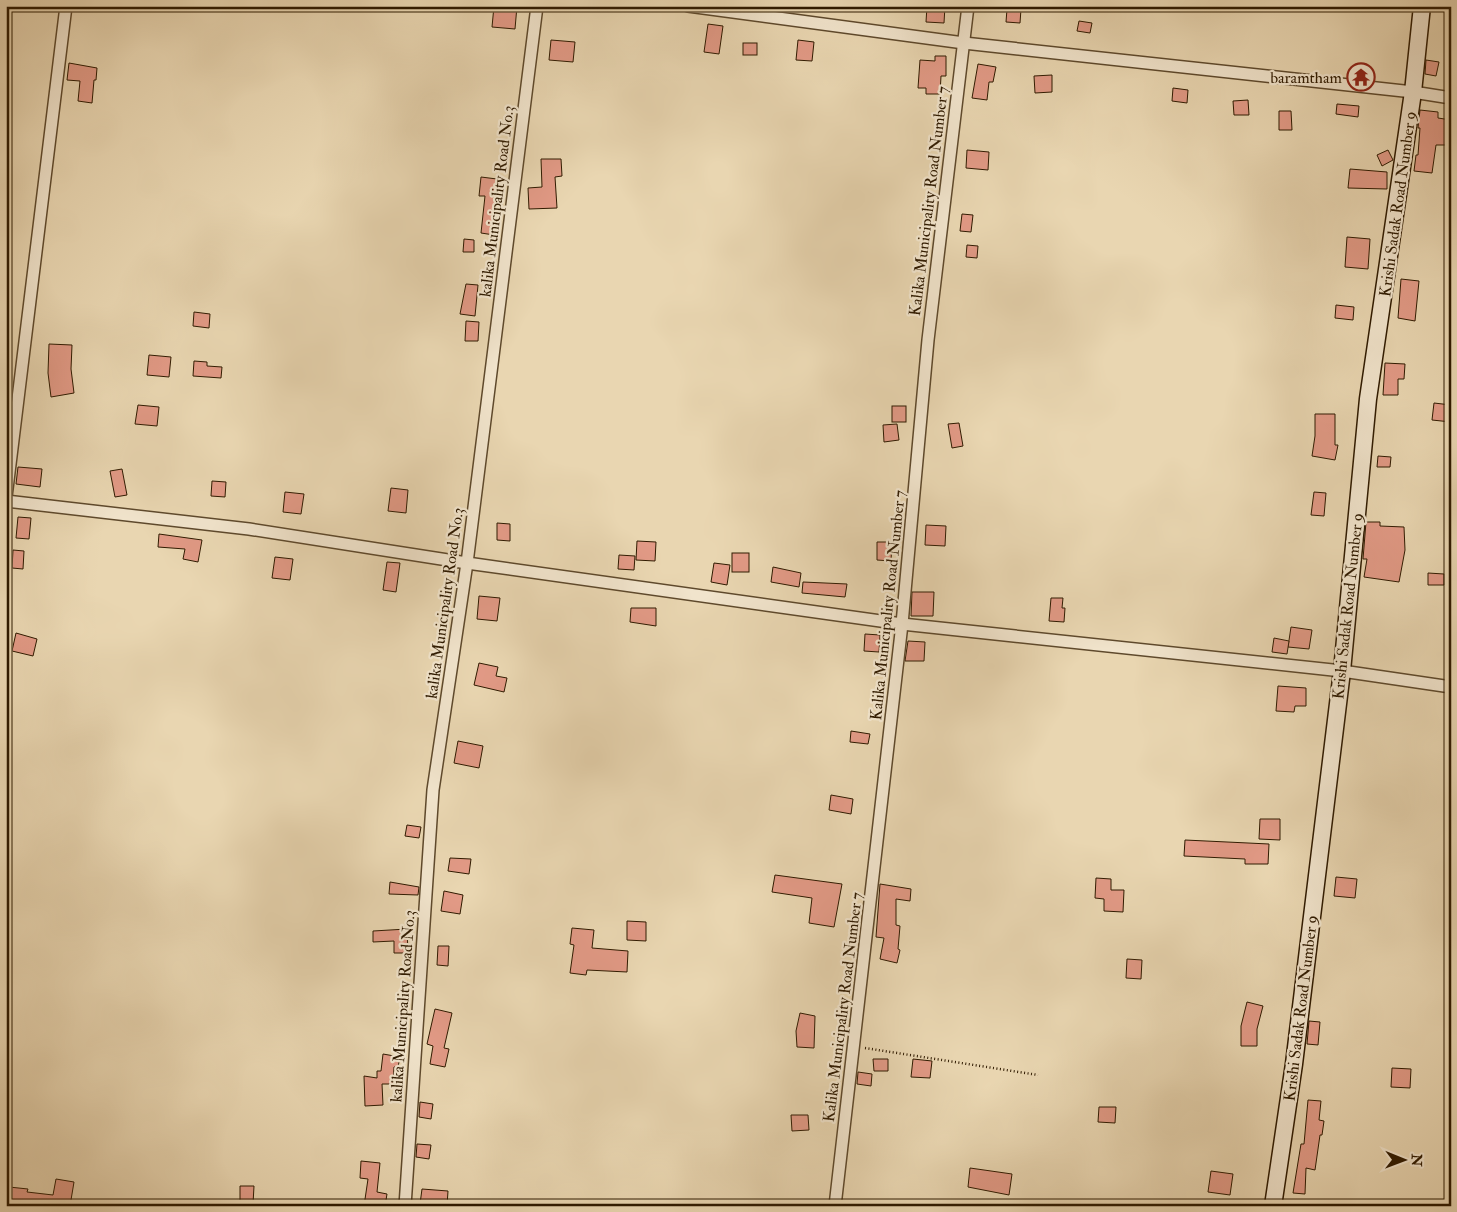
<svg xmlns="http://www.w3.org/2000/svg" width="1457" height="1212" viewBox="0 0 1457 1212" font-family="'IM FELL Double Pica',serif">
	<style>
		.building { fill: #e29a86; stroke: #2f1a00 }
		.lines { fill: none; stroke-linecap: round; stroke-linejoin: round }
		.street-casing { stroke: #5e492c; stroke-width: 14 }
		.secondary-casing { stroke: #2f1a00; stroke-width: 19 }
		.path { stroke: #2f1a00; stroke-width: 2.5; stroke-dasharray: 1 2.5; stroke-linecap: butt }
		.street { stroke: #f1e4cc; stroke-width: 11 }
		.secondary { stroke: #f1e4cc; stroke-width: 16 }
		.labels { text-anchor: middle; stroke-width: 4.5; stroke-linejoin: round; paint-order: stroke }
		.poi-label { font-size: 16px; fill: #2f1a00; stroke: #f1e4cc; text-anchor: end }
		.street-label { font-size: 16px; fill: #2f1a00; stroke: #f1e4cc }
	</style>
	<rect width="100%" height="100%" fill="#e9d6b1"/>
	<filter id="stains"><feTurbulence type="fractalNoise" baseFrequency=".004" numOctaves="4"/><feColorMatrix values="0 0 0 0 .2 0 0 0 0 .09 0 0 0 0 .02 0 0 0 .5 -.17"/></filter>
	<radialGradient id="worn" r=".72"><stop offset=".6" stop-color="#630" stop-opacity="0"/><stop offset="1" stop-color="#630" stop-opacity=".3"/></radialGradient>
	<g class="building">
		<polygon points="494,6 517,6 515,29 492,27"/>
		<polygon points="927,6 945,6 944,23 926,22"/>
		<polygon points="1007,9 1021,9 1020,23 1006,22"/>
		<polygon points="1079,21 1092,23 1090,33 1077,31"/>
		<polygon points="708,24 723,26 719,54 704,52"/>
		<polygon points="551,40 575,42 573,62 549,60"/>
		<polygon points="798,40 814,42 812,61 796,60"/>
		<rect x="743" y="43" width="14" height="12"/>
		<polygon points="935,56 946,56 946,76 941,76 940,94 926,94 926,88 918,88 920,60 935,61"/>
		<polygon points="1426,60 1439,62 1436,76 1425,74"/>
		<polygon points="69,63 97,68 96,80 94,80 92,103 78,101 80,81 67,80"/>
		<polygon points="978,64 996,67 993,82 989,82 987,100 972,98"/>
		<polygon points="1052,75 1052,92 1035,93 1034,76"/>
		<polygon points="1173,88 1188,90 1187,103 1172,101"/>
		<polygon points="1248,100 1249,115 1234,115 1233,101"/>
		<polygon points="1337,104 1359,106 1358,117 1336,114"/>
		<polygon points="1420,110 1438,112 1438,118 1451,120 1449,145 1436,145 1432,173 1414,171 1416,155 1418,155 1420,128 1418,128"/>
		<polygon points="1279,111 1291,111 1292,130 1279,130"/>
		<polygon points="967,150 989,152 988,170 966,168"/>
		<polygon points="1388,150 1393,160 1382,166 1377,155"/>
		<polygon points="541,159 561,159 562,176 555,177 557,208 529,209 528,188 542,187"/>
		<polygon points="1350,169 1387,172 1387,189 1348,188"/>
		<polygon points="481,177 497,179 495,195 504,196 501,208 497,207 494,235 481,233 485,196 479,196"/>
		<polygon points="962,214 973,215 971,232 960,231"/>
		<polygon points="1347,237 1370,239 1368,269 1345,267"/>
		<polygon points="464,239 474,240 474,252 463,252"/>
		<polygon points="967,245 978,246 977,258 966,257"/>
		<polygon points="1401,279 1419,281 1415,321 1398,318"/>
		<polygon points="466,284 478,285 475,316 460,314"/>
		<polygon points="1336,305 1354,307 1353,320 1335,318"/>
		<polygon points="194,312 210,314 209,328 193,326"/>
		<polygon points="466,321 479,322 478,341 465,341"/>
		<polygon points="49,344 72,345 71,369 74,393 51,397 48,373"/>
		<polygon points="149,355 171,357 169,377 147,375"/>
		<polygon points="194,361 207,362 207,366 222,367 221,378 193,376"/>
		<polygon points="1385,363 1405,364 1404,379 1398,379 1398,395 1383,395"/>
		<polygon points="1434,403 1451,405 1451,422 1432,420"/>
		<polygon points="138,405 159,407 157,426 135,424"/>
		<rect x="892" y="406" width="14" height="16"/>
		<polygon points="1315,414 1335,414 1335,445 1338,445 1335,460 1312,456 1315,436"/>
		<polygon points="959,423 963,446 952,448 948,424"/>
		<polygon points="897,424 899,440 884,442 883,425"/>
		<polygon points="1378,456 1391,457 1390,467 1377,467"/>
		<polygon points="18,467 42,469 40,487 16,484"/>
		<polygon points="122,469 127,495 115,497 110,471"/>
		<polygon points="212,481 226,482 225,497 211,496"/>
		<polygon points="391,488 408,490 406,513 388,511"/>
		<polygon points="285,492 304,494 301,514 283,512"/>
		<polygon points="1314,492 1326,493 1324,516 1311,515"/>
		<polygon points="18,517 31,518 29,539 16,538"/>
		<polygon points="1366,522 1380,522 1380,526 1404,527 1405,550 1399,582 1364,577 1367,559 1363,559"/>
		<polygon points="497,523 510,524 510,541 497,540"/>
		<polygon points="926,525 946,526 945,546 925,545"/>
		<polygon points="159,534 202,540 198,562 183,559 185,549 158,547"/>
		<polygon points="637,541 656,542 655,561 636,560"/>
		<polygon points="877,542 892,542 891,561 877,560"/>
		<polygon points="13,550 24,551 23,569 12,568"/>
		<rect x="732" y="553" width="17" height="19"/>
		<polygon points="619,555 635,556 634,570 618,569"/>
		<polygon points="275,557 293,559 290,580 272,578"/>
		<polygon points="387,562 400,563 396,592 383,590"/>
		<polygon points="714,563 730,565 727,585 711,582"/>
		<polygon points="773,567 801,573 799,587 771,582"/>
		<polygon points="1428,573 1444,574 1444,585 1428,585"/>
		<polygon points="803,582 847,584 845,597 802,593"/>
		<polygon points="912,592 934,592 933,616 911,616"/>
		<polygon points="479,596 500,598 497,621 477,619"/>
		<polygon points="1051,598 1063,598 1062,608 1065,608 1064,622 1049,621"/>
		<polygon points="631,608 656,608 656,626 630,622"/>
		<polygon points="1291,627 1312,630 1309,649 1288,647"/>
		<polygon points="16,633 37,639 33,656 12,651"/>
		<polygon points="865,634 880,635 879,652 864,651"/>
		<polygon points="1274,638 1289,641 1287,654 1272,652"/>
		<polygon points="908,641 925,642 924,661 905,661"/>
		<polygon points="479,663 498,667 496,676 507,678 504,692 474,685"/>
		<polygon points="1278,686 1306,688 1306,706 1295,706 1294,712 1276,711"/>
		<polygon points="851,731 870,734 868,744 850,742"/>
		<polygon points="458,741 483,746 479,768 454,763"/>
		<polygon points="831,795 853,799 851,814 829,810"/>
		<polygon points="1260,819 1280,819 1280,840 1259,839"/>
		<polygon points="407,825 421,827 419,838 405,836"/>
		<polygon points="1185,840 1269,844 1268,864 1245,864 1245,859 1184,856"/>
		<polygon points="450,858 471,859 469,874 448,871"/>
		<polygon points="775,875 842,884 834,927 809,923 812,898 772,892"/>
		<polygon points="1336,877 1357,879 1355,898 1334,896"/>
		<polygon points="1096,878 1111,879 1111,890 1124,890 1123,912 1104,911 1104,899 1095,898"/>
		<polygon points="390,882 419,887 418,895 389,894"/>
		<polygon points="880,884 911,889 910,901 896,899 896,925 900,926 898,949 900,950 897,963 880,959 884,938 876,937"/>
		<polygon points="444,891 463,895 460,914 441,911"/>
		<polygon points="627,921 646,922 646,941 627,940"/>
		<polygon points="572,928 594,930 592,948 628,951 627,972 587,970 586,975 570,973 574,945 570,944"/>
		<polygon points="407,929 408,953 394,953 394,941 373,942 373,931"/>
		<polygon points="438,946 449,946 448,966 437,965"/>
		<polygon points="1127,959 1142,960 1141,979 1126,978"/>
		<polygon points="1247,1002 1263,1006 1257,1029 1257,1046 1241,1046 1241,1026"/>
		<polygon points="435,1009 452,1013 444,1048 449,1049 445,1067 430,1064 433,1046 427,1044"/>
		<polygon points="800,1013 815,1016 814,1048 797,1047 796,1031"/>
		<polygon points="1309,1021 1320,1022 1318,1045 1307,1044"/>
		<polygon points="383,1054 400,1057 398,1067 394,1067 393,1084 382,1084 383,1105 365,1106 364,1076 377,1078 377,1071 381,1071"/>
		<polygon points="873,1059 888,1059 888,1071 874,1071"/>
		<polygon points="913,1059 932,1061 930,1078 911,1077"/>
		<polygon points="1392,1068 1411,1069 1410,1088 1391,1087"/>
		<polygon points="858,1072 872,1074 871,1086 857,1084"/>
		<polygon points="1308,1100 1321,1101 1319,1120 1324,1121 1322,1135 1320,1135 1315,1170 1306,1168 1305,1194 1293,1193 1301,1144 1304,1144"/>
		<polygon points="420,1102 433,1104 431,1119 419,1117"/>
		<polygon points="1099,1107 1116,1107 1115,1123 1098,1122"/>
		<polygon points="791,1115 808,1115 809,1130 792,1131"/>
		<polygon points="417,1144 431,1145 429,1159 416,1157"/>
		<polygon points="361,1161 380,1163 377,1192 387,1194 385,1206 364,1206 368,1179 360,1178"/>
		<polygon points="970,1168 1012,1174 1009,1195 968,1187"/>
		<polygon points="1211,1171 1233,1174 1230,1195 1208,1192"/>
		<polygon points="56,1179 74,1182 70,1206 9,1206 9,1187 28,1189 27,1192 53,1195"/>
		<polygon points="240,1186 254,1186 253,1204 240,1203"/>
		<polygon points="422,1189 448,1191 447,1206 420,1204"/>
	</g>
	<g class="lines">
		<g class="street-casing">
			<g id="street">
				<polyline points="688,6 964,43 1413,92 1451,98"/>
				<polyline points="6,497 66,6"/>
				<polyline points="6,501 249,529 467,563 902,624 1342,671 1451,687"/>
				<polyline points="405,1206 433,790 467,563 537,6"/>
				<polyline points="835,1206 902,624 928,340 968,6"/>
			</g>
		</g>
		<g class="secondary-casing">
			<polyline id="secondary" points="1273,1206 1294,1064 1342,671 1368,399 1413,92 1422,6"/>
		</g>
		<polyline class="path" points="865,1048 1038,1075"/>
		<use href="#street" class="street"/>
		<use href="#secondary" class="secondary"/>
	</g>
	<defs>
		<g id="temple-ring" transform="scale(1.4375)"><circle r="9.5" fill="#f1e4cc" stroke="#8f2418" stroke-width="1.5"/><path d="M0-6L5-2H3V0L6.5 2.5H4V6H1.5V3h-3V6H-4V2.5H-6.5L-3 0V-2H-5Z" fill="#8f2418"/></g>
	</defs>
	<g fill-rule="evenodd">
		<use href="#temple-ring" x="1361" y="77"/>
	</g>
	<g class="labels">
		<g class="poi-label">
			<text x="1342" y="83">baramtham</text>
		</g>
		<g class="street-label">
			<text transform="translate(496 201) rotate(-83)" y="6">kalika Municipality Road No.3</text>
			<text transform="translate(928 201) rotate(-83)" y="6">Kalika Municipality Road Number 7</text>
			<text transform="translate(1397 204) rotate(-82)" y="6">Krishi Sadak Road Number 9</text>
			<text transform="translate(444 603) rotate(-82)" y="6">kalika Municipality Road No.3</text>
			<text transform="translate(887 605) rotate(-84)" y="6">Kalika Municipality Road Number 7</text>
			<text transform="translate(1347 606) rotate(-84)" y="6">Krishi Sadak Road Number 9</text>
			<text transform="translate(402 1006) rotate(-86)" y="6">kalika Municipality Road No.3</text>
			<text transform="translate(842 1007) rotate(-83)" y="6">Kalika Municipality Road Number 7</text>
			<text transform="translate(1300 1008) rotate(-83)" y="6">Krishi Sadak Road Number 9</text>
		</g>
	</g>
	<rect width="1457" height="1212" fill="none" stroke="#e9d6b1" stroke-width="25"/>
	<rect x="8" y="8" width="1442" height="1197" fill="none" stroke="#2f1a00" stroke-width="2.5"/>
	<rect x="12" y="12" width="1432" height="1187" fill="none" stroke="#2f1a00"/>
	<g transform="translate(1404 1160) rotate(91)" stroke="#f1e4cc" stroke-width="4" paint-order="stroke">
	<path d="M0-4L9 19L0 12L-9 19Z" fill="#2f1a00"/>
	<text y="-8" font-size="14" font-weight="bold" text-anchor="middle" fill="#2f1a00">N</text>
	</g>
	<rect width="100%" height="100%" filter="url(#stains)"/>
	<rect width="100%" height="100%" fill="url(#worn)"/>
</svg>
